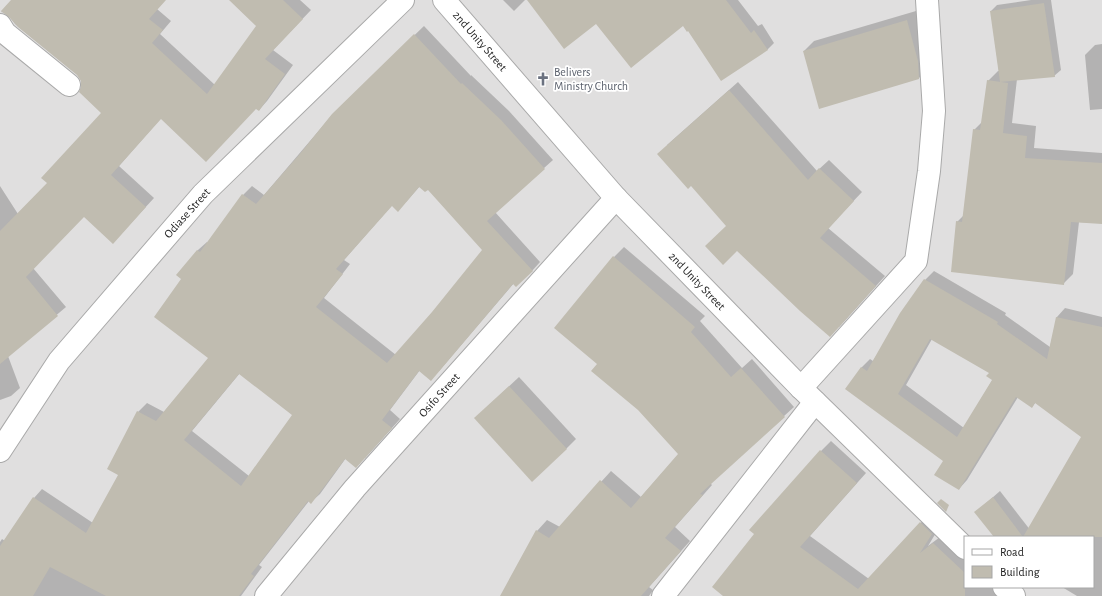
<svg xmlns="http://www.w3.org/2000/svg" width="1102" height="596" viewBox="0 0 1102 596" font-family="'Alegreya Sans',sans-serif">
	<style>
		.residential { fill: #e0dfdf; fill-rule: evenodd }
		.shadow { fill: #0003; fill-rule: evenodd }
		.building { fill: #c0bcb0; fill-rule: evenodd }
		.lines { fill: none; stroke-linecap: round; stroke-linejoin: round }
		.minor-casing { stroke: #a9a9a9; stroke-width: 24 }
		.minor { stroke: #fff; stroke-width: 22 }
		.labels { text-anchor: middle; stroke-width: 3.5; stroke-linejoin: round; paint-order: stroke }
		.street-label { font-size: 12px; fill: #222; stroke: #fff }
		.worship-label { font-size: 12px; fill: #5b616d; stroke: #fff; text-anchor: start }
	</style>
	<rect width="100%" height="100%" fill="#f2f2e8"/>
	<path class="residential" d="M0,0h1102v596h-1102zM965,537h128v50h-128z"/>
	<g class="shadow">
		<polygon points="12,0 165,0 157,9 171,21 160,34 215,85 257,26 230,0 300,0 311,10 273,50 293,65 267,101 259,110 256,108 161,118 119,166 154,198 121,234 84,216 33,268 66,307 8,356 20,388 11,396 0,400 0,186 18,214 48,183 102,113 82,87 82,81 78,75 15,24 7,13 1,12"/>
		<polygon points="503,0 525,0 514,11"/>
		<polygon points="529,0 738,0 758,26 762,24 774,43 767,50 683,24 596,23"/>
		<polygon points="1031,0 1051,0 1061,70 1054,76 1017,79 1012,123 1036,126 1034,148 1102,153 1102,223 1079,222 1073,274 1063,284 957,222 964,215 974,130 983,121 988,81 998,71 999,71 991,11 997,5"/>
		<polygon points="916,11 928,50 929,68 919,78 804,51 814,41"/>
		<path d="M424,26l47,50v-1l38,36 44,49 -58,52 45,50 -8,9 -18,12 -75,88 -19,-1 -30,40 10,9 -35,39h-19l-26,36 -9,8 -2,-1 -50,64 3,2 -21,29h-241v-54l2,-3 3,2 29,-43 8,-9 51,34 26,-48 19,-63 9,-9 17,9 46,-54 -28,-79 -5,-4 21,-25 9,-8 1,1 35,-48 9,-9 12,9 69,-81zM420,186l8,2 56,62 -51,62 -37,43 -72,-57 26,-34 -6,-4 48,-55 14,-3zM240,373l53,42 -44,61 -57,-45z"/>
		<polygon points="1102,44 1102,109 1090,110 1085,55 1095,45"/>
		<polygon points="738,82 817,171 829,160 862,192 828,228 885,276 839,327 727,226 667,145"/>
		<polygon points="624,247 705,316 700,321 742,368 752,359 794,407 710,483 712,485 675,527 690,541 649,587 653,590 649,596 501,596 537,531 547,520 560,527 611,471 641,497 679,454 599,363 614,257"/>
		<path d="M934,271l72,42 -1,2 45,32 7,-30 8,-9 37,9v279h-25l-15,-9h31v-50h-45l35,-101 -47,-34 -4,5 -14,-10 -51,83 -8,9 -15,-28 -83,-93 9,-9 3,2 52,-81zM932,339l58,33 3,7 -29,49 -58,-43z"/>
		<polygon points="519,377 576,439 566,449 485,409"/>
		<polygon points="831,441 866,473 810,536 869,579 931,512 942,523 928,546 944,534 965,553 965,587 997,587 1007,596 725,596 821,451"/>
		<polygon points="1000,491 1031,531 1024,537 995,537 976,512"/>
	</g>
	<g class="building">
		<polygon points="11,0 166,0 149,19 163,30 152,43 207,94 256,26 229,0 283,0 303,19 265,59 285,74 259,111 256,109 206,162 161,119 111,175 146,207 113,244 84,217 26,277 58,316 0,364 0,231 47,183 41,178 101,113 79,92 81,87 81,81 77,75 18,27 10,18 1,11"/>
		<polygon points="527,0 726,0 751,33 754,30 768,50 721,81 688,31 687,32 683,26 631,68 596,24 564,49"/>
		<polygon points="1044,3 1055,77 1000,82 990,11"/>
		<polygon points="907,20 918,61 919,79 819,109 803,51"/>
		<path d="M414,34l47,50 1,-1 39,37 44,49 -58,52 46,50 -17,16 -3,-3 -82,97 -12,-10 -37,49 10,8 -36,40 -11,-9 -34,45 -3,-3 -57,73 3,2 -15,20h-133l-56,-29 -17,29h-33v-50l33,-49 53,36 32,-58 -11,-6 30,-58 19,10 52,-63 -54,-41 27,-38 -5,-4 21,-25 3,2 42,-58 14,10 43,-49 33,-41zM419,187l6,5 3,-2 54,60 -50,62 -45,51 -71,-56 27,-33 -7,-5 56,-63 6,6zM239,374l53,41 -51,71 -57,-46z"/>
		<polygon points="987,80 1008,83 1003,133 1027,136 1025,158 1102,163 1102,224 1071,222 1064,285 951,272 956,221 962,222 973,129 980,130"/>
		<polygon points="729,90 808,180 819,168 854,201 820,238 876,286 830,337 800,311 737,251 723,265 705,246 726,226 691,186 688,189 657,154"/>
		<polygon points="613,256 695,327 691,332 731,377 741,368 785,417 700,494 703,495 665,538 681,551 641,596 500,596 536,530 549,538 600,480 631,508 678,454 638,410 591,371 597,364 554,328"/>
		<path d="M924,279l74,43 -1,2 50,35 9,-42 46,10v210h-108l-20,-25 19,-15 30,40 58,-100 -46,-34 -3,5 -16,-11 -57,93 -25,-15 9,-14 -98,-72 16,-22 6,4 33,-58zM930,339l59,34 -3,3 6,4 -35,57 -59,-43z"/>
		<polygon points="509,386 567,449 532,482 474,418"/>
		<polygon points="820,450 857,483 800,547 858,589 920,522 932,534 920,553 933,543 965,573 965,596 723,596 712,587 754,534 749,530"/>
		<polygon points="941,499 949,505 946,512 937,503"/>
	</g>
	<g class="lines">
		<g class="minor-casing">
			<g id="minor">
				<polyline points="444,0 616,198 801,388 965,548"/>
				<polyline points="0,25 5,33 69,85"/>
				<polyline points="801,388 916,261 929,171 934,111 927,0"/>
				<polyline points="0,451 59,361 203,194 403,0"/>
				<polyline points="1004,587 1014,596"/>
				<polyline points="266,596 355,488 616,198"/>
				<polyline points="663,596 815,402"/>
			</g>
		</g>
		<use href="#minor" class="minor"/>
	</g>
	<defs>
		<g id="church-bare" transform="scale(1.08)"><path d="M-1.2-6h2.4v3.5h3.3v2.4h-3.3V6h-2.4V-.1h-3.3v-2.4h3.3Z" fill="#6b7280" stroke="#fff" stroke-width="2.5" paint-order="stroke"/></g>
	</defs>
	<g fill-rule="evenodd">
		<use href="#church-bare" x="543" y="79"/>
	</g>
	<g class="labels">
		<g class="street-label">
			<text transform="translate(480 41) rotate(49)" y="4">2nd Unity Street</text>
			<text transform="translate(187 213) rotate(-48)" y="4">Odiase Street</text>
			<text transform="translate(697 281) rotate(46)" y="4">2nd Unity Street</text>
			<text transform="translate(439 395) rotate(-48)" y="4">Osifo Street</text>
		</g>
		<g class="worship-label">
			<text x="554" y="76">Belivers<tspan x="554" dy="14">Ministry Church</tspan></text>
		</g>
	</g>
	<rect x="964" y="536" width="130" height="52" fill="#ffffff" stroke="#a7a7a7"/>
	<rect x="972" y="549" width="20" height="6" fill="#ffffff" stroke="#a7a7a7"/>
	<text x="1000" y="556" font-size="12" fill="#222222">Road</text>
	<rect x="972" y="566" width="20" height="12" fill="#c0bcb0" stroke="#a7a7a7"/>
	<text x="1000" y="576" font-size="12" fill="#222222">Building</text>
</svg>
